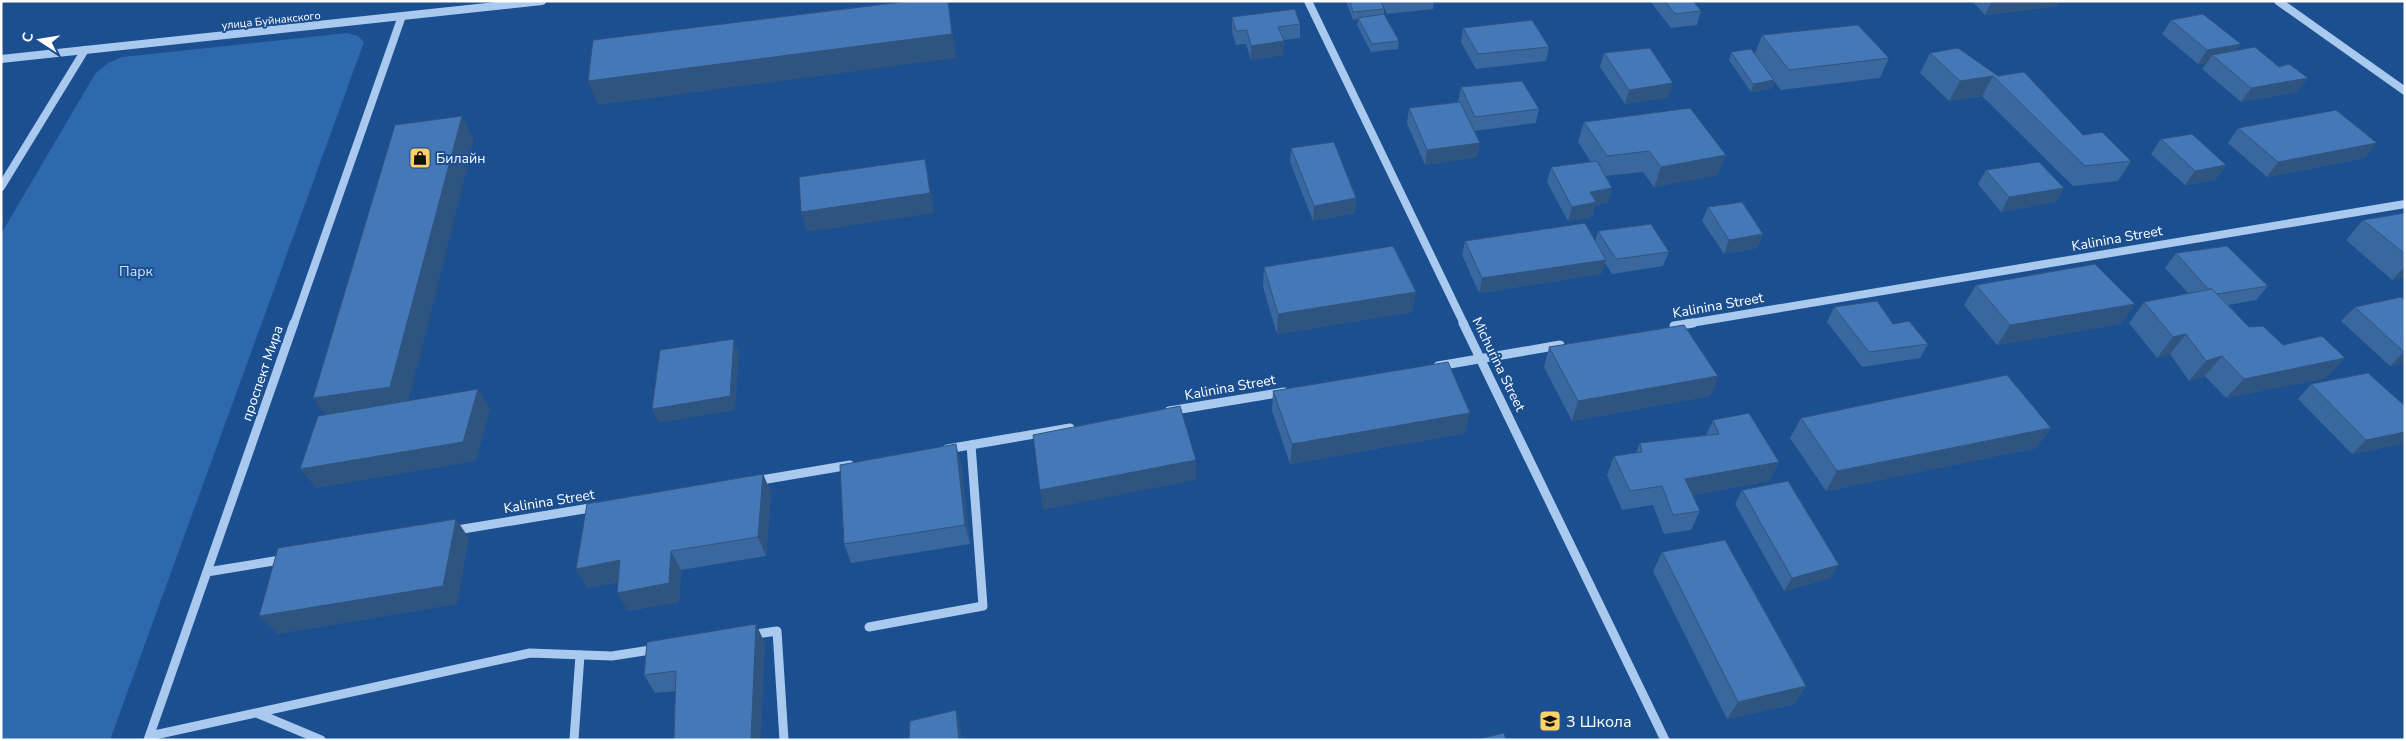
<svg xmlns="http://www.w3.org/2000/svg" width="2406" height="741" viewBox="0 0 2406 741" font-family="'Nunito Sans',sans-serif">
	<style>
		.green { fill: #2e69ad }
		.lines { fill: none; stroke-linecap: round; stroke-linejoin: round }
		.minor-far1 { stroke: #a9c9ee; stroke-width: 8 }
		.minor { stroke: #a9c9ee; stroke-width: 9 }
		.wall { fill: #3a679d }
		.shaded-wall { fill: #305480 }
		.building { fill: #4478b7; stroke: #305480 }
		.labels { text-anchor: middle; stroke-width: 4; stroke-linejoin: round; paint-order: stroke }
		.far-street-label { font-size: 11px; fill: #fff; stroke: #1b4f8f }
		.poi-label { font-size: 14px; fill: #fff; stroke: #1b4f8f; text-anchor: start }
		.street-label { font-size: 14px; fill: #fff; stroke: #1b4f8f }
		.park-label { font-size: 14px; fill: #cfe3fa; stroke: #1b4f8f }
		.near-poi-label { font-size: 16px; fill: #fff; stroke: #1b4f8f; text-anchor: start }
	</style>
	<rect width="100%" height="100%" fill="#1b4f8f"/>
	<polygon class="green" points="347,33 358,36 364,42 110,740 1,740 1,234 95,74 108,63 122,57"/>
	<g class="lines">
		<g class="minor-far1">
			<polyline points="1308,1 1464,324"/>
			<polyline points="2278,1 2405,91"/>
			<polyline points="1,59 542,1"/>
			<polyline points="1,187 85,50"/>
			<polyline points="294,324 402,16"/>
			<polyline points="1685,324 2405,204"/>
		</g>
		<g class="minor">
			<polyline points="1463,323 1665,740"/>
			<polyline points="1674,326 1693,323"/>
			<polyline points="1438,366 1560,345"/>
			<polyline points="1169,411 1284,392"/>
			<polyline points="947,449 1070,428"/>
			<polyline points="755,481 850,465"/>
			<polyline points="451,531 596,507"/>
			<polyline points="207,572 286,559"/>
			<polyline points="869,627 983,606 971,445"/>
			<polyline points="749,635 777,631 784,740"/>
			<polyline points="259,714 321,740"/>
			<polyline points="150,736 530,653 612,656 657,649"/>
			<polyline points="148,740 294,323"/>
			<polyline points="574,740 580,655"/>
		</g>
	</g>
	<g class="wall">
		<polygon points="1346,1 1381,1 1384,9 1384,14 1399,41 1398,49 1371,52 1357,25 1358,19 1353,20"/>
		<polygon points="1381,1 1434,1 1433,9 1387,14"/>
		<polygon points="1650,1 1693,1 1701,11 1697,25 1671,28"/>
		<polygon points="1972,1 2060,1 2057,6 1985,15"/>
		<polygon points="1232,17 1300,24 1300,38 1284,40 1283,55 1251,60 1246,44 1236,45 1232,32"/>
		<polygon points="2171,20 2241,44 2237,50 2308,78 2297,92 2241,102 2202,69 2207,63 2198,64 2162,34"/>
		<polygon points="1463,28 1549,47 1546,61 1476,69 1461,42"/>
		<polygon points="1762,35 1889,58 1880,78 1781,90 1774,81 1772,88 1751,92 1729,60 1731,52 1755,54"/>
		<polygon points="1958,48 2083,135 2131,161 2118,181 2073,186 1982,96 1949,101 1920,73 1930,53"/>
		<polygon points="1604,53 1669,97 1625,104 1600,67"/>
		<polygon points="1461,87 1539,109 1536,123 1474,131 1477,157 1425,165 1407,123 1409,108 1458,102"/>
		<polygon points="1584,122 1718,175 1654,187 1643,172 1605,176 1608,202 1595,205 1592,217 1568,221 1547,182 1551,167 1591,162 1578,142"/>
		<polygon points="2238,128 2365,158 2267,177 2228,143"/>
		<polygon points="2161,139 2226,165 2215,180 2185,185 2151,154"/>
		<polygon points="1291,148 1356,198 1355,213 1313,221 1290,162"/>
		<polygon points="1986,170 2064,188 2055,202 2001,212 1978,184"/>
		<polygon points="1708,207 1763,234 1757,248 1724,254 1702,221"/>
		<polygon points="2405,213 2405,277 2392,280 2346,240 2363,220"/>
		<polygon points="1598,231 1669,252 1663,266 1612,274 1605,263 1601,274 1479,293 1462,255 1465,241 1595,242"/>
		<polygon points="2176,253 2268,286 2256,300 2228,305 2249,327 2283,345 2326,378 2226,398 2205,376 2189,381 2170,354 2157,358 2129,323 2144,302 2188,293 2165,268"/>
		<polygon points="1264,267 1412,312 1277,334 1263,287"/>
		<polygon points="1976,285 2135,304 2120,324 1997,345 1964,305"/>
		<polygon points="2405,300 2405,363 2390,366 2341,321 2355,307"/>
		<polygon points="1834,307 1928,344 1920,358 1862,367 1827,322"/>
		<polygon points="1549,347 1718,376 1710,396 1572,421 1544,367"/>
		<polygon points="2311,384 2405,406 2405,443 2352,454 2298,399"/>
		<polygon points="1273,391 1465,433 1290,464 1272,411"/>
		<polygon points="1801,418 2051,428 2036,448 1826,491 1790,438"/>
		<polygon points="1713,420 1779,462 1769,481 1693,495 1700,511 1691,530 1664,534 1653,505 1622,510 1607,475 1614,456 1636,453 1640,443 1706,435"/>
		<polygon points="961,464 970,544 851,563 844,544"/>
		<polygon points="763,474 771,493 766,556 681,570 679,602 628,611 618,582 588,588 576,569"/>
		<polygon points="1742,490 1830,578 1784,591 1735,504"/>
		<polygon points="1662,552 1806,686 1794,704 1727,719 1653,571"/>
		<polygon points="765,643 676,691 655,693 644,675"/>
	</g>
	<g class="shaded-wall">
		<polygon points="948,1 956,58 598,105 588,81"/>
		<polygon points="1992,1 2060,1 2057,6 1985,15"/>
		<polygon points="1284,41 1283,55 1251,60 1251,46"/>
		<polygon points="2241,44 2231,58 2212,55 2207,63 2198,64 2207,50"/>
		<polygon points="1993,76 1982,96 1949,101 1960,81"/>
		<polygon points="2308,78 2297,92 2241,102 2251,88"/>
		<polygon points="1774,80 1772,88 1751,92 1753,84"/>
		<polygon points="1673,83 1669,97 1625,104 1629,90"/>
		<polygon points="462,116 474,140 406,411 332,423 313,398"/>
		<polygon points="1480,143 1477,157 1425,165 1427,150"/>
		<polygon points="2377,143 2365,158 2267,177 2278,162"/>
		<polygon points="1726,155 1718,175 1654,187 1661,167"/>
		<polygon points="925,159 929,179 934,213 807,232 801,212"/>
		<polygon points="2226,165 2215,180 2185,185 2195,171"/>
		<polygon points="1612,188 1608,202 1595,205 1592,217 1568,221 1572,207 1590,192"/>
		<polygon points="2064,188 2055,202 2001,212 2009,197"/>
		<polygon points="1356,198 1355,213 1313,221 1314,206"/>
		<polygon points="1763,234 1757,248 1724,254 1729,240"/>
		<polygon points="1606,260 1601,274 1479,293 1482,278"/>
		<polygon points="2405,266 2405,277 2392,280"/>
		<polygon points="1416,292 1412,312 1277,334 1278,314"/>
		<polygon points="2135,304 2120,324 1997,345 2010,325"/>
		<polygon points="2186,334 2170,354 2157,358 2173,337"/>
		<polygon points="734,339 739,354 735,410 659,423 652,409"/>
		<polygon points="2404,352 2405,363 2390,366"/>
		<polygon points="2222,356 2205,376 2189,381 2206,361"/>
		<polygon points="2345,358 2326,378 2226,398 2244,379"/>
		<polygon points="1718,376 1710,396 1572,421 1578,401"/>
		<polygon points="478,389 490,409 476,461 316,488 300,469"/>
		<polygon points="1470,413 1465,433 1290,464 1292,444"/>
		<polygon points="2051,428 2036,448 1826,491 1837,471"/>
		<polygon points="2405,432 2405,443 2352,454 2366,440"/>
		<polygon points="956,444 961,464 970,544 965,525"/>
		<polygon points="1196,460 1196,480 1043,510 1040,490"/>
		<polygon points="1779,462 1769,481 1676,498 1685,479"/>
		<polygon points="763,474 771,493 766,556 758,537"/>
		<polygon points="456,519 469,538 457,604 277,634 259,616"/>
		<polygon points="671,551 681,570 679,602 628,611 617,593"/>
		<polygon points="620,560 631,579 588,588 576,569"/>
		<polygon points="1839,565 1830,578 1784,591 1792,578"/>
		<polygon points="756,624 765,643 761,740 751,740"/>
		<polygon points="1806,686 1794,704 1727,719 1738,702"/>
		<polygon points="956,710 960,722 962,740 959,740"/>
	</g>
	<g class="building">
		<polygon points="910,1 948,1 952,34 588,81 593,40"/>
		<polygon points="1350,1 1381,1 1384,9 1353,12"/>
		<polygon points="1665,1 1693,1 1701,11 1675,14"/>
		<polygon points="1295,9 1300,24 1278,27 1284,41 1251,46 1247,30 1236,31 1232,17"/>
		<polygon points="1384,14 1399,41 1372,44 1358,18"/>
		<polygon points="2203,14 2241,44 2207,50 2171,20"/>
		<polygon points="1532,20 1549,47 1478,54 1463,28"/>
		<polygon points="1858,25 1889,58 1789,70 1762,35"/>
		<polygon points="2255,47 2279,67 2289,64 2308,78 2251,88 2212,55"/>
		<polygon points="1650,48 1673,83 1629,90 1604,53"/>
		<polygon points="1958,48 1998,76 2024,72 2083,135 2102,132 2131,161 2085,166 1993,76 1960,81 1930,53"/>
		<polygon points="1751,49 1774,80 1753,84 1731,52"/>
		<polygon points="1522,81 1539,109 1475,117 1461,87"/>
		<polygon points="1460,102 1480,143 1427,150 1409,108"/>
		<polygon points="1690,108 1726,155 1661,167 1649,151 1607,156 1584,122"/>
		<polygon points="2336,110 2377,143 2278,162 2238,128"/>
		<polygon points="462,116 390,387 313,398 395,125"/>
		<polygon points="2192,134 2226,165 2195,171 2161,139"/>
		<polygon points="1334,142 1356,198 1314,206 1291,148"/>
		<polygon points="925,159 930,193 801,212 799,177"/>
		<polygon points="1597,161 1612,188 1590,192 1596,202 1572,207 1551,167"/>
		<polygon points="2039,162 2064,188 2009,197 1986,170"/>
		<polygon points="1742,202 1763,234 1729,240 1708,207"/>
		<polygon points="2405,213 2405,254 2363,220"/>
		<polygon points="1585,223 1606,260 1482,278 1465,241"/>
		<polygon points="1651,224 1669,252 1616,259 1598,231"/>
		<polygon points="1393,246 1416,292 1278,314 1264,267"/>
		<polygon points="2227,246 2268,286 2217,294 2212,289 2208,289 2176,253"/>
		<polygon points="2095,264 2135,304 2010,325 1976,285"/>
		<polygon points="2212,289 2249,327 2263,326 2283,345 2322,336 2345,358 2244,379 2222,356 2206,361 2186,334 2173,337 2144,302"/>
		<polygon points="2401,297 2405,300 2404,352 2355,307"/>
		<polygon points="1877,301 1893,324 1909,321 1928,344 1869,352 1834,307"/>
		<polygon points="1684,325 1718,376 1578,401 1549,347"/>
		<polygon points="734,339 730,396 652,409 660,350"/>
		<polygon points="1448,362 1470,413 1292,444 1273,391"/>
		<polygon points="2368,373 2405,406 2405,432 2366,440 2311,384"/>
		<polygon points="2007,375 2051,428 1837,471 1801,418"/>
		<polygon points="478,389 463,442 300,469 318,416"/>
		<polygon points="1180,406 1196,460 1040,490 1033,435"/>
		<polygon points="1749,413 1779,462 1685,479 1700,511 1673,515 1662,486 1630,491 1614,456 1642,452 1640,443 1719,434 1713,420"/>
		<polygon points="956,444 965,525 844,544 840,465"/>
		<polygon points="763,474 758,537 671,551 669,583 617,593 620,560 576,569 587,504"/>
		<polygon points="1788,481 1839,565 1792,578 1742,490"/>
		<polygon points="456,519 443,586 259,616 278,548"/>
		<polygon points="1725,540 1806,686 1738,702 1662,552"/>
		<polygon points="756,624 751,740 674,740 676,671 644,675 647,642"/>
		<polygon points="956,710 959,740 909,740 910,721"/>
		<polygon points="1504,733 1506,740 1475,740"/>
	</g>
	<defs>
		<g id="shop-square" transform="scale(1.125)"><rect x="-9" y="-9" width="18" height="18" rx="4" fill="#ffd166" stroke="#1b4f8f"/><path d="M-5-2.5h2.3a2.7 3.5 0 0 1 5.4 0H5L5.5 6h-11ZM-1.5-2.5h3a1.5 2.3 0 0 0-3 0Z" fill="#111"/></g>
		<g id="school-square" transform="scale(1.125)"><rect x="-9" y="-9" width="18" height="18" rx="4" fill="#ffd166" stroke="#1b4f8f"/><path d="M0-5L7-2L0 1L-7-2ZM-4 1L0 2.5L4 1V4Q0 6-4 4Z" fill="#111"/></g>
	</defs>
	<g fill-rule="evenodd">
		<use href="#shop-square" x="420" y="158"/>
		<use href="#school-square" x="1550" y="721"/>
	</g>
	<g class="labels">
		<g class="far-street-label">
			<text transform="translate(271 20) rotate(-6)" y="4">улица Буйнакского</text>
		</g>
		<g class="poi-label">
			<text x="436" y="163">Билайн</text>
		</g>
		<g class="street-label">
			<text transform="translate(2117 238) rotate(-10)" y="5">Kalinina Street</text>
			<text transform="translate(1718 305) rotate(-10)" y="5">Kalinina Street</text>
			<text transform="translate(1499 364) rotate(64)" y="5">Michurina Street</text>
			<text transform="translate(262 373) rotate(-71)" y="5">проспект Мира</text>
			<text transform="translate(1230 387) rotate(-10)" y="5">Kalinina Street</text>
			<text transform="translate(549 501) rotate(-9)" y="5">Kalinina Street</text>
		</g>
		<g class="park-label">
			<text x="136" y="276">Парк</text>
		</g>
		<g class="near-poi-label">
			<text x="1566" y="727">3 Школа</text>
		</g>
	</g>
	<rect width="2406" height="741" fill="none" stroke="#ffffff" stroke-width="5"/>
	<g transform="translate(40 40) rotate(282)" stroke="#1b4f8f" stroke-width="4" paint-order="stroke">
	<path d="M0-4L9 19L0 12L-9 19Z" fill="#ffffff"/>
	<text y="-8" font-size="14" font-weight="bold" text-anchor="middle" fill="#ffffff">С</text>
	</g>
</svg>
